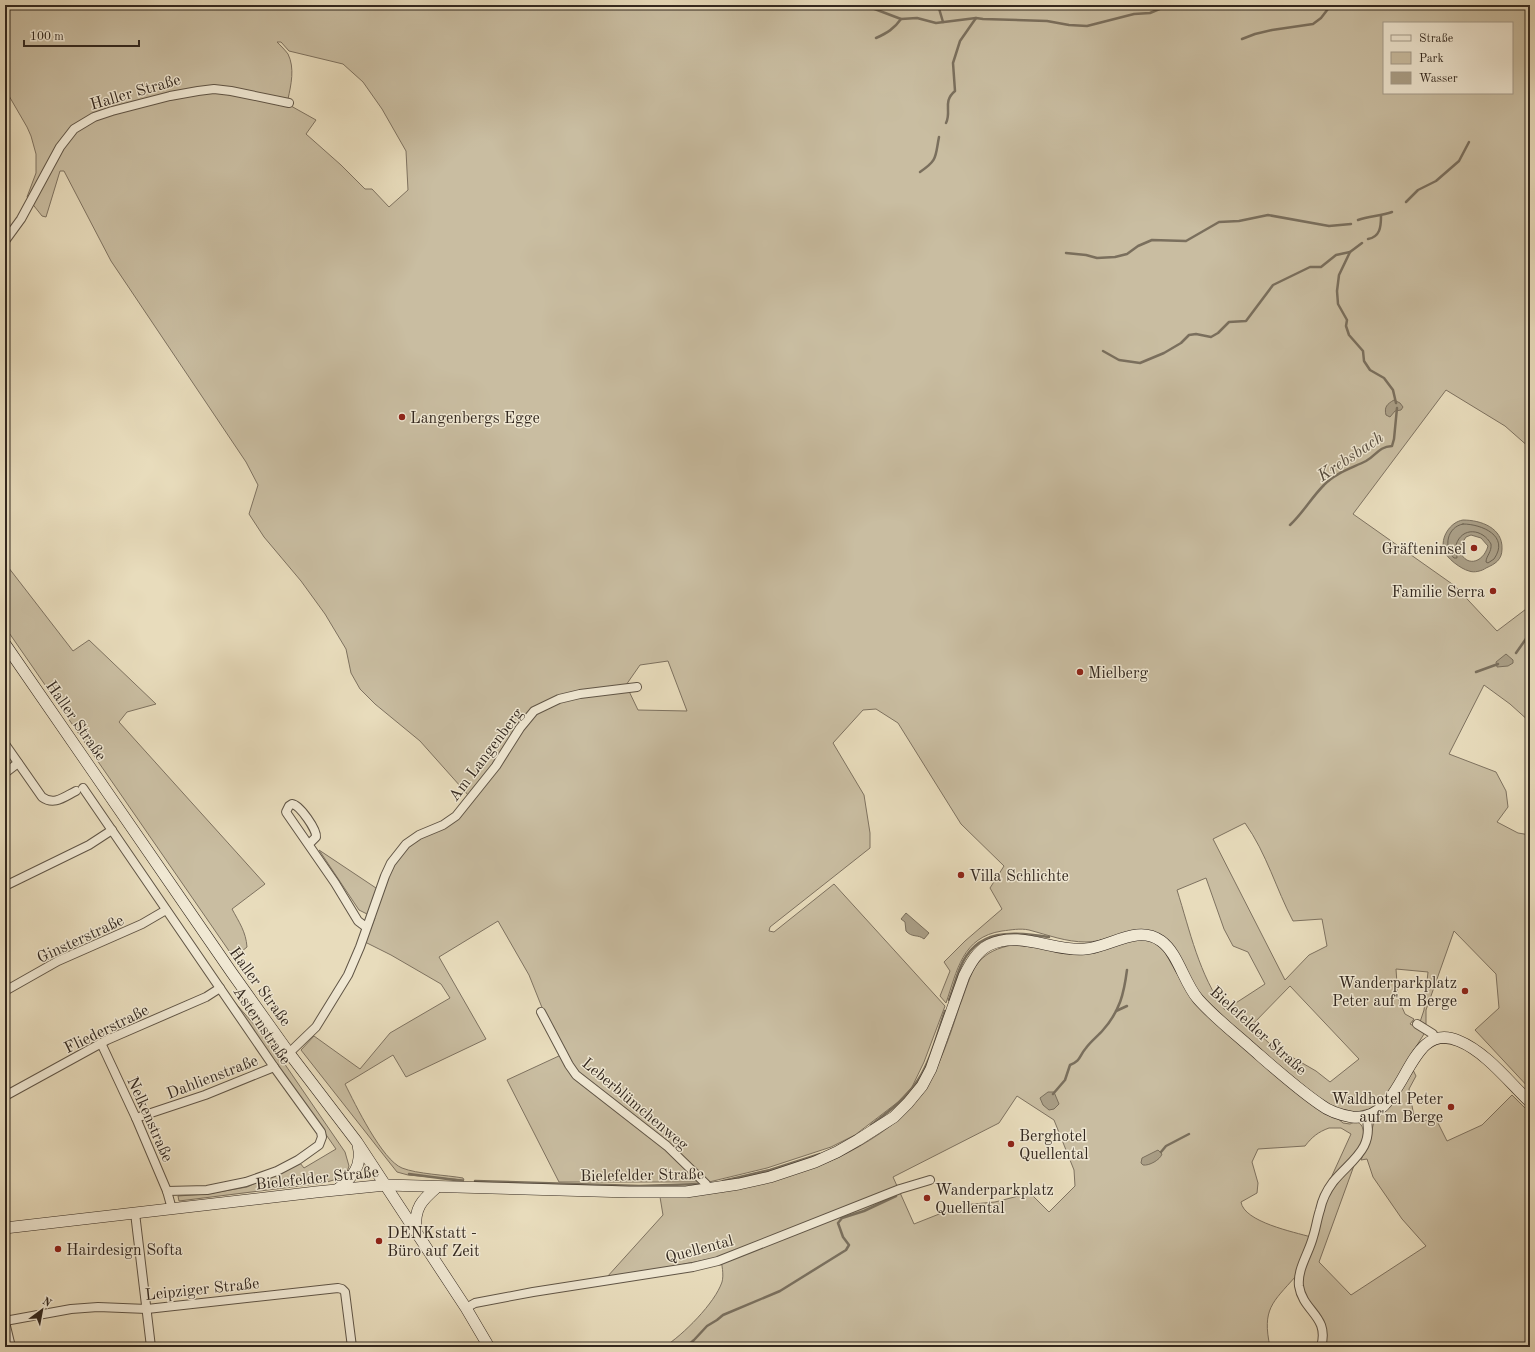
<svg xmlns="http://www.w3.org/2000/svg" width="1535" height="1352" viewBox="0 0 1535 1352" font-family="'Old Standard TT',serif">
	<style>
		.green { fill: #c9bda1; stroke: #7e7260; fill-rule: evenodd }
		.water { fill: #aa9f87; stroke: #7a6f5d; fill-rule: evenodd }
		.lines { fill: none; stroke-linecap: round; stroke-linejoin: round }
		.shore { stroke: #6e6453; stroke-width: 1 }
		.stream { stroke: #7a6f5d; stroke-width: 2.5 }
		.minor-casing { stroke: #605546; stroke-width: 10 }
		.secondary-casing { stroke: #33281f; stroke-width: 12 }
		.minor { stroke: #f0e8d3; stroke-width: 8 }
		.secondary { stroke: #f0e8d3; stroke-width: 11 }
		.poi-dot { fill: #8f2418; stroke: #f0e8d3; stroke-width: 1.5 }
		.labels { text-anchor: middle; stroke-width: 3; stroke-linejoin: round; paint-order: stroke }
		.street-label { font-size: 16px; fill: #33281f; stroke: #f0e8d3 }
		.poi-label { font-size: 16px; fill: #33281f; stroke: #f0e8d3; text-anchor: start }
		.water-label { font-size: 17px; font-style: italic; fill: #574c3e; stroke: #f0e8d3 }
	</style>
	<rect width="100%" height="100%" fill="#e8dcbc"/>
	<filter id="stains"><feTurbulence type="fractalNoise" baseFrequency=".005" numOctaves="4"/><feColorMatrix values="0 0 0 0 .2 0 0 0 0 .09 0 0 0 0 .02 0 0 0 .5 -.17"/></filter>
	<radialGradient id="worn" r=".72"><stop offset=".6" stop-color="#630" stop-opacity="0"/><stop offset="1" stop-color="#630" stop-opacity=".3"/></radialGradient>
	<g class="green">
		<path d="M5,5h1525v443l-25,-22 -59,-36 -93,124 102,72 42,45 33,-25v116l-20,-18 -26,-19 -35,69 47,18 10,19 2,16 -11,15 21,11 12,2v254l-55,-59 24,-22 -3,-34 -42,-43 -28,79v14l-6,-2 4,-12 4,-38 -32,-3 2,29 7,16 9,5 -4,5 14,7v3l-15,24 -10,20 -19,24 -11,7 -12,3 -14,-1 -18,-8 -106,-88 -19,-20 -23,-41 -41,-24c-16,3 -33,12 -50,12 -20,0 -38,-7 -57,-12 -9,-2 -18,0 -27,1 -40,6 -45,40 -56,72l-6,-7 10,-25 -6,-9 21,-21 37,-32 -12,-21 14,-22 -43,-42 -63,-101 -22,-14 -13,1 -30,33 31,52 6,38v15l-100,79 -1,4 5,1 60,-48 111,122 -21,56 -12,25 -14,15 -43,33 -24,12 -64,21 -58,14h-150l-52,-102 54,-25 -32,-80 -31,-54 -59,36 47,82 -80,38 -13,-22 -48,29c10,20 37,76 57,84 15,6 44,7 61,10l1,2 -56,-5 -11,-3 -96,-122 13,-14 46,33 30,-36 60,-35 -9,-14 -50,-29 -26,-13 10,-24 -16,-8 -40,-60 63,42 5,-15 16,-25 17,-14 32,-15 17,-27 -49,-55 -45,-37 -15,-15 -9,-16 -5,-24 -21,-35 -24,-33 -37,-44 -15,-23 9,-29 -12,-23 -135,-201 -47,-90h-4l-14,46 -4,-1 -15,-19 9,-24v-19l-5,-18 -4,-9 -22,-38zM1384,23h128v70h-128zM277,42h4l8,9 54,13 20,18 19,27 24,42 2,39 -19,17 -17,-18h-7l-24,-24 -35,-31 10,-14 -25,-14 -77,-14h-15l-103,27 118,-32 74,12c3,-14 7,-31 0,-45 -3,-4 -7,-8 -11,-12zM668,661l19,50 -49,-1 -12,-25 14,-20zM1245,823c22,31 31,66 48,98l29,-2 5,27 -18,9 -24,25 -72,-141zM1206,878l18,51 9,17 15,6 17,32 -40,26c-26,-35 -35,-79 -48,-120zM1290,986l69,73 -29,23 -14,-11 -45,-26 -20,-19z"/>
		<path d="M5,563l68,88 16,-11 67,64 -29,8 -8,10 146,162 -33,25c7,13 14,23 15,38l-11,9 2,4 -2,1 -231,-334z"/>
		<path d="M1142,939l11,3 10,7 21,37 159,137 7,1c11,-6 14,4 14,14l-45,124 32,33 75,-49 -24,-27 -29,-42 -6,-18 -6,1 9,-23 4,-15 2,-4 13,-12 24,-36 3,6 -7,13 6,33 21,-3 11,22 35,-16 30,-30 18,18v234h-212c7,-21 -13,-52 -22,-71 -24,27 -34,33 -26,71h-606c19,-12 51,-44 58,-65 2,-7 0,-18 -2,-25l-81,16 -32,4 56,-62 -3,-18c35,-7 71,-14 106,-21 17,-3 35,-4 51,-10 27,-9 59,-28 81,-46 35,-30 48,-73 62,-115 5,-12 10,-32 18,-42 9,-11 20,-15 34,-18l83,8 35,-13zM1017,1096l37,24 20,50 1,16 -26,26 -19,-19 -35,9 -33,3 -48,19 -21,-47 106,-54zM1329,1128h12l10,6 -26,57 -14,46c-17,-5 -67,-15 -70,-35l16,-9 1,-10 -6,-21 6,-13 47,-3c7,-9 13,-14 24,-18z"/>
		<polygon points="231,998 271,1044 345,1152 349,1166 347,1172 340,1178 324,1183 179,1201 178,1196 207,1194 247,1187 300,1163 304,1168 336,1149"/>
	</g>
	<g class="water">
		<path d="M1394,400l6,3 3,4 -2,3 -6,1 -5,6 -4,-2c-2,-8 1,-11 8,-15z"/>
		<path d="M1463,520c18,0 40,8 39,29 0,11 -7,15 -16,19 -4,3 -12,5 -17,3 -8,-2 -23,-13 -25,-21 -4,-12 6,-28 19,-30zM1471,535l10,3 7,8c-5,18 -24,22 -29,2l7,-11z"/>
		<polygon points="1506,654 1513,660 1513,663 1508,666 1497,667 1496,662"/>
		<path d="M906,913l23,20 -5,6c-6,-5 -12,-1 -18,-8l-1,-9 -4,-3z"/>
		<polygon points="1048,1092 1054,1092 1059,1104 1054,1109 1049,1110 1043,1105 1040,1098"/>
		<path d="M1158,1150l4,4c-2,6 -13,12 -19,11l-2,-2 1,-5z"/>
	</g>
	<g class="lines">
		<path class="shore" d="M1463,524c19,0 47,12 31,35l-6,4 -2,-1c0,-6 6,-10 5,-18 -8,-15 -29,-18 -35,1 -1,5 1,9 1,13h-3c-11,-11 -7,-31 9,-34z"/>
		<g class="stream">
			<polyline points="864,5 901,19 917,18 936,23 976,18 983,19 1047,21 1069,25 1087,26 1134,14 1150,13 1169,5"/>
			<polyline points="938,5 943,22"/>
			<path d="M876,38c11,-5 18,-9 25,-19"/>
			<polyline points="1242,39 1255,34 1272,30 1313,24 1321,18 1331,5"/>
			<path d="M946,123c6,-12 -4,-21 9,-32l-2,-28 7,-22 16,-23"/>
			<path d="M920,172c18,-12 15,-15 19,-35"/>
			<polyline points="1406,202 1418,190 1436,181 1459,161 1469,142"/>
			<path d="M1358,220c11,-4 23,-4 34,-8"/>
			<path d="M1368,239c12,-2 13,-12 13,-23"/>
			<polyline points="1362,243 1350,252 1339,275 1337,291 1338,304 1347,320 1346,326 1349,335 1363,351 1364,361 1370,370 1384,378 1393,390 1396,403"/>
			<polyline points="1066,253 1086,255 1097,258 1115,257 1127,254 1138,246 1152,240 1186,241 1219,222 1239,221 1268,215 1329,226 1351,224"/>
			<polyline points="1103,351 1119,360 1140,363 1164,353 1181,343 1189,335 1196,334 1211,337 1218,333 1229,322 1246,321 1273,285 1310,267 1321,267 1336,255 1350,252"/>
			<path d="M1290,525c13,-12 21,-27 34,-40 11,-12 28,-17 42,-24 11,-6 12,-14 26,-15l2,-7 3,-31"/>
			<polyline points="1516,653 1530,633"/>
			<polyline points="1476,672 1498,664"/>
			<path d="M949,1000c4,-11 7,-22 11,-32 16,-40 53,-37 89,-31"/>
			<polyline points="1116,1011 1127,1006"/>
			<path d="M1053,1094l12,-14 5,-15c11,-4 9,-9 16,-17 5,-7 12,-12 17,-18 17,-19 21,-37 24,-60"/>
			<path d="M871,1125c17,-13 35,-26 47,-45 13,-20 19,-46 27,-69"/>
			<polyline points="1161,1152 1166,1146 1189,1134"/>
			<polyline points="409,1174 463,1181"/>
			<polyline points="475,1181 639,1186 700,1184"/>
			<polyline points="723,1181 770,1170 820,1154"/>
			<polyline points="686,1347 694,1340 707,1326 717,1320 723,1315 780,1291 846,1250 849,1245 843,1237 838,1223 842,1218 864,1211 896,1196"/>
		</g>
		<g class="minor-casing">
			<g id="minor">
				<polyline points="5,241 21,219 60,147 74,129 94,117 112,111 170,96 198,91 214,89 231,91 289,103"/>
				<path d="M5,744l37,53c12,9 22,0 34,-6"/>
				<polyline points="5,773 18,763"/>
				<polyline points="83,788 274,1067 321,1132 322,1137 319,1145 298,1160 277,1171 246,1182 207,1190 167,1191"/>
				<path d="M309,844l7,-7c1,-7 -16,-32 -24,-33l-3,2 -3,6 2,3 47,68 23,38 8,6"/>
				<polyline points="5,886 89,845 112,830"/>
				<polyline points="5,991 58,961 142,924 166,910"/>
				<polyline points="541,1012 569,1065 576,1075 667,1146 706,1184 708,1189"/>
				<polyline points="1417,1024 1433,1034 1434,1040"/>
				<polyline points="101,1043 136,1118 167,1191 172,1209"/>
				<polyline points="289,1053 316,1027 348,975 360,947 385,876 391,863 406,844 419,835 443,825 456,816 496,766 520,728 534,711 559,699 580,694 637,687"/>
				<polyline points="5,1096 107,1040 206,997 220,988"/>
				<polyline points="136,1118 205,1095 274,1067"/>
				<polyline points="135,1213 151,1347"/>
				<polyline points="466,1308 475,1303 533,1292 693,1267 718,1261 900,1189 930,1180"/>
				<polyline points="5,1321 71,1309 98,1307 147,1309 338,1288 342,1289 345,1292 352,1347"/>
				<polyline points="5,1322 11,1347"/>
				<path d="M1321,1347c9,-31 -18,-35 -22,-61 -2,-17 10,-33 14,-49 3,-9 4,-18 7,-27 2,-10 7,-20 13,-28 18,-22 42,-33 33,-66"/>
			</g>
		</g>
		<g class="secondary-casing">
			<g id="secondary">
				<polyline points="5,644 232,973 289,1053 357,1142 466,1308 489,1347"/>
				<path d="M338,1189c15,-12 25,-24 20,-44"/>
				<path d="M5,1228l311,-36 70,-7 243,7h57l53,-8 31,-7 45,-15 22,-10 21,-12 36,-23 14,-14 14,-17 9,-17 33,-93c6,-12 13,-25 25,-31 31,-15 65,7 96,4 26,-2 52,-25 76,-8 17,12 23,42 37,58 15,17 34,32 51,47 23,20 47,42 72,59 9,7 20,10 31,12 56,7 52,-100 107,-76 27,11 50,41 71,61"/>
				<path d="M416,1229c-2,-21 6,-29 21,-42"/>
			</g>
		</g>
		<use href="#minor" class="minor"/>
		<use href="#secondary" class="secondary"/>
	</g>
	<g class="poi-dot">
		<circle cx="402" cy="417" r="4"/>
		<circle cx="1474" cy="548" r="4"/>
		<circle cx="1493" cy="591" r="4"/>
		<circle cx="1080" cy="672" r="4"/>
		<circle cx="961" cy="875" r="4"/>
		<circle cx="1465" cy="991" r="4"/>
		<circle cx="1451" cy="1107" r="4"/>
		<circle cx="1011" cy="1144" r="4"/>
		<circle cx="927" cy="1198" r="4"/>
		<circle cx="379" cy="1241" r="4"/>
		<circle cx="58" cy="1249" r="4"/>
	</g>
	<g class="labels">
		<g class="street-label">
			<text transform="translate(135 91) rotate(-16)" y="6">Haller Straße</text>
			<text transform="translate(77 720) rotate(55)" y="6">Haller Straße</text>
			<text transform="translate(485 754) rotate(-53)" y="6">Am Langenberg</text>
			<text transform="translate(80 938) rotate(-25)" y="6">Ginsterstraße</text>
			<text transform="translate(261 986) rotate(54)" y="6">Haller Straße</text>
			<text transform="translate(263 1025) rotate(56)" y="6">Asternstraße</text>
			<text transform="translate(106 1028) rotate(-26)" y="6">Fliederstraße</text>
			<text transform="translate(1259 1030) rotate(42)" y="6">Bielefelder Straße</text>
			<text transform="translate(212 1076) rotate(-21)" y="6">Dahlienstraße</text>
			<text transform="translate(636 1103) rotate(40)" y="6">Leberblümchenweg</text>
			<text transform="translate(151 1119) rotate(66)" y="6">Nelkenstraße</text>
			<text transform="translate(642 1174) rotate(-1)" y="6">Bielefelder Straße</text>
			<text transform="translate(317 1177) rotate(-6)" y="6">Bielefelder Straße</text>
			<text transform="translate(699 1248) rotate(-15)" y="6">Quellental</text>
			<text transform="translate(202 1288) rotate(-6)" y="6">Leipziger Straße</text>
		</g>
		<g class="poi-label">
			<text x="410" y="423">Langenbergs Egge</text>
			<text x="1466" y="554" text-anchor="end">Gräfteninsel</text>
			<text x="1485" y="597" text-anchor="end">Familie Serra</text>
			<text x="1088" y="678">Mielberg</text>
			<text x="969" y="881">Villa Schlichte</text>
			<text x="1457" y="988" text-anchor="end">Wanderparkplatz<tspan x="1457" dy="18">Peter auf'm Berge</tspan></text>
			<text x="1443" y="1104" text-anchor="end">Waldhotel Peter<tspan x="1443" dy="18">auf'm Berge</tspan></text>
			<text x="1019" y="1141">Berghotel<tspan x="1019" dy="18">Quellental</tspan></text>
			<text x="935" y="1195">Wanderparkplatz<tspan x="935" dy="18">Quellental</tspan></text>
			<text x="387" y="1238">DENKstatt -<tspan x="387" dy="18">Büro auf Zeit</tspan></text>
			<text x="66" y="1255">Hairdesign Softa</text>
		</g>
		<g class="water-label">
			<text transform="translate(1350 456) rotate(-34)" y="6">Krebsbach</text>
		</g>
	</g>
	<rect width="1535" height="1352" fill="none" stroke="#e8dcbc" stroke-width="20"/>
	<rect x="6" y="6" width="1523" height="1340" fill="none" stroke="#33281f" stroke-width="2"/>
	<rect x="10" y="10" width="1515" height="1332" fill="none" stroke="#33281f"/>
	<rect x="1383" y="22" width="130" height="72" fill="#f0e8d3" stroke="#a49b8b"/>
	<rect x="1391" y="35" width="20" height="6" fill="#f0e8d3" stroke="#a49b8b"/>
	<text x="1419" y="42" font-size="12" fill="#33281f">Straße</text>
	<rect x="1391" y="52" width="20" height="12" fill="#c9bda1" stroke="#a49b8b"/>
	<text x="1419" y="62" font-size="12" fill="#33281f">Park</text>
	<rect x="1391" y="72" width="20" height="12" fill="#aa9f87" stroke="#a49b8b"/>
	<text x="1419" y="82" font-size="12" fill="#33281f">Wasser</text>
	<g transform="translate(42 1310) rotate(32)" stroke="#f0e8d3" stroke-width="3" paint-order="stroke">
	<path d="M0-3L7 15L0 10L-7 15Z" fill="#33281f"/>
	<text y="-6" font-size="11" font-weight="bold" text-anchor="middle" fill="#33281f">N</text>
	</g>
	<path d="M24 40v6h115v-6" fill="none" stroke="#33281f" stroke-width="2"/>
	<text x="30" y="40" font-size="12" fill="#33281f" stroke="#f0e8d3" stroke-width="3" paint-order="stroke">100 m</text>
	<rect width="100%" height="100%" filter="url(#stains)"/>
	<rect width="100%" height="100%" fill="url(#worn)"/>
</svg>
